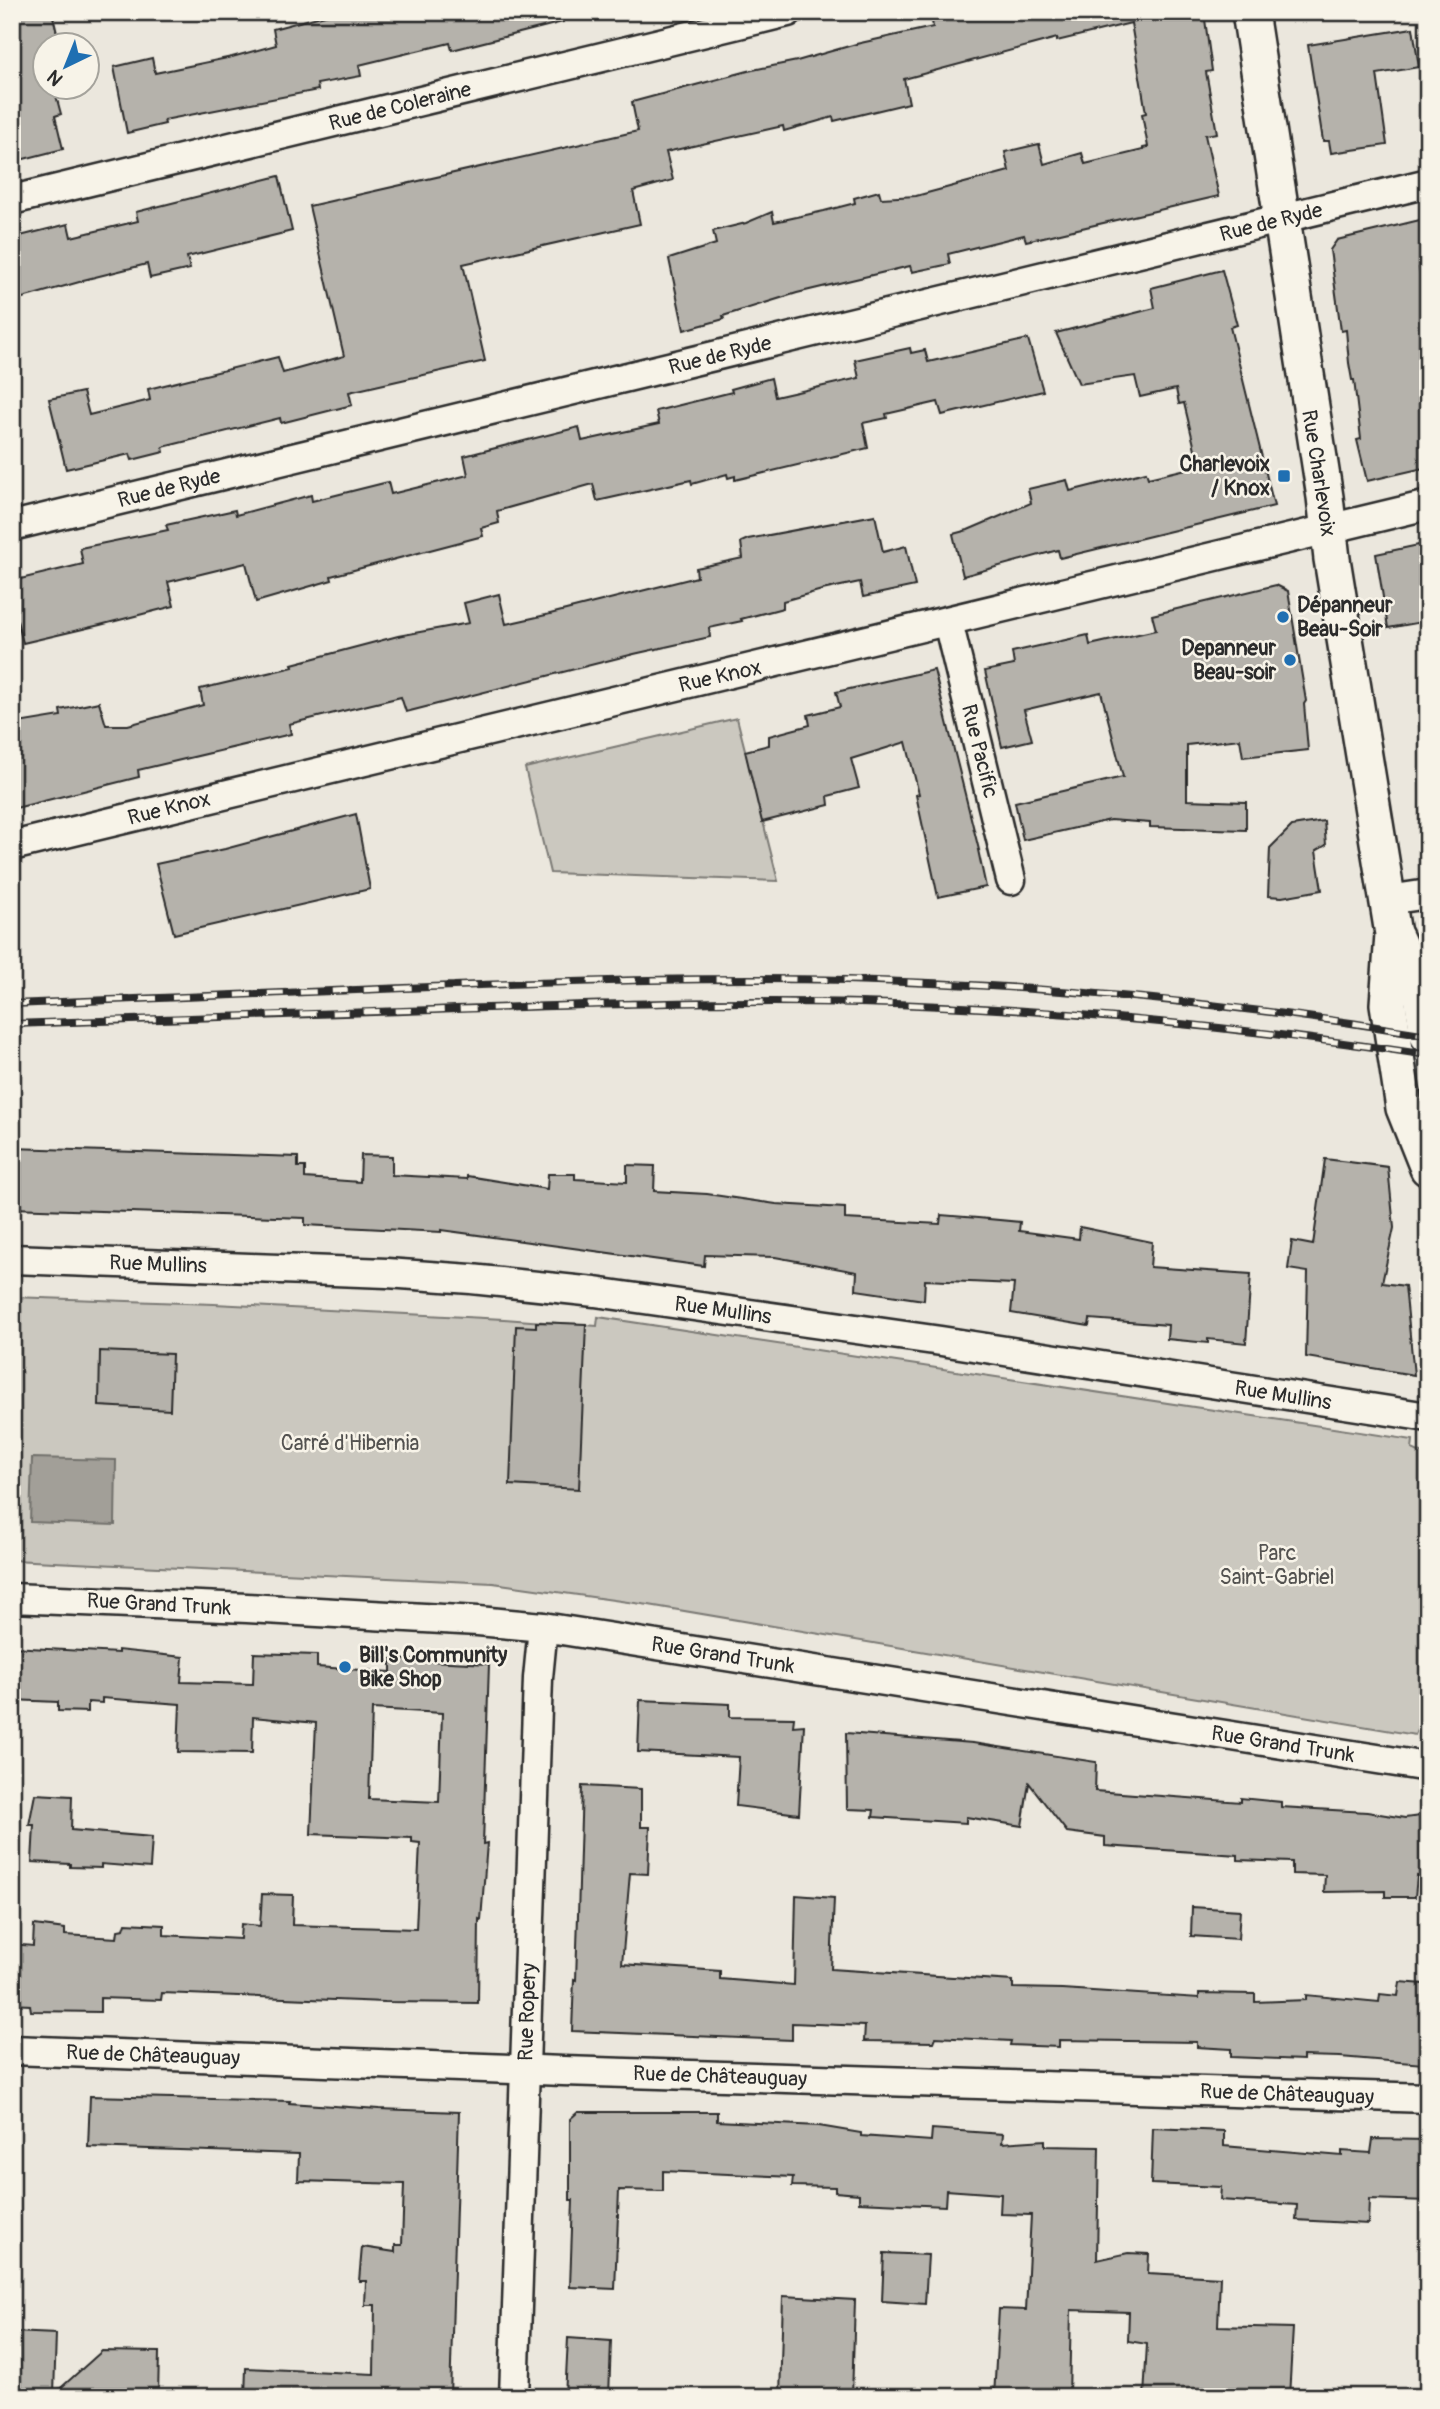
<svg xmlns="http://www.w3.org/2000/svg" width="1440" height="2409" viewBox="0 0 1440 2409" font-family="Pangolin,sans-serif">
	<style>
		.green { fill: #cbc8bf; stroke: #7b7a75; stroke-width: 2 }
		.water { fill: #a29f98; stroke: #72716c; stroke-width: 2 }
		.building { fill: #b5b2ab; stroke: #2b2b2b; stroke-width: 2; fill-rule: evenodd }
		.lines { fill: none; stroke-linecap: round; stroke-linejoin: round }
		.minor-casing { stroke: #2b2b2b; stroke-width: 33 }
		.tertiary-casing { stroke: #2b2b2b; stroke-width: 40 }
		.minor { stroke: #f7f3e8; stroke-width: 28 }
		.tertiary { stroke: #f7f3e8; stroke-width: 35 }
		.rail-casing { stroke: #2b2b2b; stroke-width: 8 }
		.rail { stroke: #f7f3e8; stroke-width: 5; stroke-dasharray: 16; stroke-linecap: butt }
		.poi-dot { fill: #1f6fb2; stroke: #f7f3e8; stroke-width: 2.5 }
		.labels { text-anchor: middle; stroke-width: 5; stroke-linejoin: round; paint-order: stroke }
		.street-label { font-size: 21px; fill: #2b2b2b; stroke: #f7f3e8 }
		.poi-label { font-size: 21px; font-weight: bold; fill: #2b2b2b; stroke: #f7f3e8; text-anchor: end }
		.park-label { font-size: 21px; fill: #535250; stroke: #f7f3e8 }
	</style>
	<rect width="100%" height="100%" fill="#ebe7dd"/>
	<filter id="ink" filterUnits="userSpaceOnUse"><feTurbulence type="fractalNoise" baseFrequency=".0143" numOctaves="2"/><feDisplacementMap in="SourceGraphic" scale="14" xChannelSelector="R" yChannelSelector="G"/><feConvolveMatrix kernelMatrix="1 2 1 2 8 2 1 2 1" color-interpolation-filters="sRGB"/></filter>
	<g filter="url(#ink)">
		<g class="green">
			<polygon points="737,718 778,881 550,873 525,768"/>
			<polygon points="12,1297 214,1304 504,1319 597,1326 598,1317 1413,1440 1412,1449 1428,1456 1428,1729 1418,1728 1415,1735 649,1605 493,1583 12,1560"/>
		</g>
		<polygon class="water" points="32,1458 116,1460 115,1525 30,1522"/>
		<g class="building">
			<polygon points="12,12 52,12 60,46 42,46 46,57 46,88 54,88 61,114 55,116 63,149 12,162"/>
			<polygon points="336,12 562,12 563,22 452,50 450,43 359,65 361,76 317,84 318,90 164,120 165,124 127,133 114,67 152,58 155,73 232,57 276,45 273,29"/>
			<polygon points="970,12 1204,12 1212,71 1206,72 1217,133 1205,135 1219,196 1026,241 1024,235 948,254 950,264 912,272 910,266 797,293 723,316 724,319 684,330 669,259 716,244 713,231 746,223 772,212 774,222 824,211 855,203 854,198 879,191 881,198 916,196 1009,171 1005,152 1039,144 1044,164 1082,153 1085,164 1143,150 1143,148 1148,147 1142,114 1146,113 1131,23 1057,41 1057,38 904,79 909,103 834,121 833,117 784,131 783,126 666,152 673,180 633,191 640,224 463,264 485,361 349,392 352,405 281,423 280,418 163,447 164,452 132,460 130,454 66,469 49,399 83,392 89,415 150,400 148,389 278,357 283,373 344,356 309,206 638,131 632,102 748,71 797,61 856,44 933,27 932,21"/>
			<polygon points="1413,28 1419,67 1377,74 1387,145 1331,153 1329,141 1323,141 1308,45"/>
			<polygon points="279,176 292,231 187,257 190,269 150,278 147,264 83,280 83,281 12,301 12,238 68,224 71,237 138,221 136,212"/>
			<polygon points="1428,218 1427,267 1419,268 1428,322 1428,467 1367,481 1357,440 1361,439 1354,380 1352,380 1349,363 1346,330 1341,331 1330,250 1337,240"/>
			<polygon points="1222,270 1237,325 1230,327 1274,506 1060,558 1058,550 963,576 953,534 968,530 1031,503 1028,489 1067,480 1070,491 1146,472 1148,478 1199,466 1184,403 1179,404 1176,389 1140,397 1135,376 1079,384 1056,333 1155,308 1151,288"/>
			<polygon points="1028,339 1043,391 942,415 938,402 886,414 887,418 863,423 868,448 735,480 735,476 728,478 727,474 692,484 691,480 597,501 593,484 497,511 499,523 481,528 483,536 331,576 332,580 256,602 246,563 168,582 174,606 100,625 23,643 17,620 12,621 12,581 83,564 80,548 168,530 166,525 235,510 236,515 311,495 312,501 388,482 391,494 468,475 464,456 579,427 582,441 659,424 656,411 732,392 731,389 771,378 775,397 859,378 855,360 910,348 911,353 925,350 928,362"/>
			<polygon points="875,515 883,552 906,546 915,586 863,597 860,582 822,590 783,601 783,608 741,619 742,621 709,628 710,637 634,654 406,712 401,697 289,724 291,734 138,770 139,777 12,809 12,724 61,716 60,710 99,702 106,725 128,725 203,705 200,689 293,667 292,664 398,636 469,623 464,603 499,594 506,624 546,615 697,577 696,568 743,558 741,542 748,539"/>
			<polygon points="1428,543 1428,621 1388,628 1376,554"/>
			<polygon points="1276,585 1288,591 1306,701 1304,704 1308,750 1243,757 1240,739 1187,745 1187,800 1246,802 1246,830 1150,827 1150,823 1110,820 1023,840 1015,802 1123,777 1101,692 1024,710 1032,740 1002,747 985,671 1014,665 1012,652 1088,635 1090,645 1156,630 1152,615"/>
			<polygon points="934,670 979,850 978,850 986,887 938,897 916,795 919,794 906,742 851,759 859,788 828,796 829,805 762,822 745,751 769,745 769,736 810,725 808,715 840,707 836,692"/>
			<polygon points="356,814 370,889 174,934 156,864 225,849"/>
			<polygon points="1324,821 1326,845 1316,851 1322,890 1282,897 1268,896 1270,848 1292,826"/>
			<polygon points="12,1148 298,1157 298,1167 305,1167 305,1178 360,1182 361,1155 392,1156 392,1175 467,1179 467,1176 547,1189 548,1174 575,1174 575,1179 627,1182 627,1165 655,1166 654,1191 707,1194 776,1204 845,1208 845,1219 940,1224 941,1215 978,1218 1020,1222 1019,1231 1079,1239 1080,1227 1152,1242 1150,1267 1251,1274 1246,1343 1208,1339 1208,1343 1167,1339 1168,1325 1090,1319 1089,1326 1011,1313 1014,1284 925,1280 924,1300 856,1290 857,1272 775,1257 705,1255 704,1266 441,1230 441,1232 305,1225 305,1218 12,1208"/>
			<polygon points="1325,1159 1388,1167 1394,1228 1382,1283 1405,1286 1414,1375 1306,1357 1308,1272 1288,1269 1292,1241 1313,1245"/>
			<polygon points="536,1322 586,1324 579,1489 510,1485 516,1326 536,1327"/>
			<polygon points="100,1351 172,1354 170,1410 99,1406"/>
			<path d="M12,1647l106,6v-3l65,7 -2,25 72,2 1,-31 63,2v12l74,5v-13l98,5 -6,180 4,-1 -6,77 -2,-1 -1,84 -93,-1 -223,-9 -1,7 -61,-2v14l-69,-1 -1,-6 -18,-1v-60l21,2 1,-21 31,4v6l52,3 1,-8 6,-1 2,-6 38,2v10l76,4 1,-15 19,2 2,-32 31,1 -1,30 124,4 4,-86 -8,-1v-4l-101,-4 5,-111 -63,-6 -1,36 -74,-1 2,-48 -78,-6v5l-14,-1v10l-30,-1v-9l-46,-2zM372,1709l70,4 -3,89 -70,-3z"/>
			<polygon points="640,1700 730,1704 730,1717 794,1718 793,1726 804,1725 799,1814 736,1806 739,1757 638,1752"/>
			<polygon points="846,1733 973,1743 1096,1762 1095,1791 1241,1802 1241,1798 1281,1802 1281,1807 1367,1812 1405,1818 1428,1815 1428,1878 1417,1876 1415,1897 1385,1897 1385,1891 1324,1892 1325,1875 1292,1874 1292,1862 1238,1860 1238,1855 1105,1846 1105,1837 1067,1832 1029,1783 1022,1826 966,1817 966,1823 873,1817 874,1810 847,1809"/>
			<polygon points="582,1786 641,1789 641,1827 650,1827 648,1874 630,1873 622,1964 720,1971 720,1979 794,1985 796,1895 834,1898 831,1969 1013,1981 1013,1988 1062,1989 1199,1998 1199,1993 1255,1994 1255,2002 1306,2000 1306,1995 1379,2002 1380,1994 1398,1996 1400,1982 1424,1984 1425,2014 1423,2064 1340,2057 1303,2056 1303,2060 1231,2057 1231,2049 1197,2047 1197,2042 1059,2040 1059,2047 1010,2045 1011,2041 936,2037 934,2042 864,2041 865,2026 792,2023 792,2040 572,2031 574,1979 576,1980"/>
			<polygon points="35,1794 72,1796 71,1830 152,1837 150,1868 101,1864 101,1868 70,1867 70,1864 32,1862 34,1825 29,1825"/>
			<polygon points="1192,1907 1240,1910 1238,1939 1191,1936"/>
			<polygon points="90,2096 290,2101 289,2103 379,2109 459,2112 450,2397 245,2397 246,2368 374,2374 375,2305 365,2305 366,2281 359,2281 362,2247 395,2252 395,2245 402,2245 404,2184 298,2181 299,2154 88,2147"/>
			<polygon points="578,2112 717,2112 717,2121 819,2126 861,2133 861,2136 931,2141 932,2129 1003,2134 1002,2143 1045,2140 1045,2146 1099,2147 1097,2260 1128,2253 1149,2254 1148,2273 1220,2277 1218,2326 1293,2328 1289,2397 1144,2397 1147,2344 1128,2341 1129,2312 1071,2310 1069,2397 994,2397 999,2309 1026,2310 1031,2215 1000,2214 1001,2194 946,2190 945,2206 859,2202 859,2194 835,2192 835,2187 792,2186 793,2177 663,2171 663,2191 619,2190 615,2289 570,2287 573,2200 570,2200 570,2119"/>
			<polygon points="1153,2128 1224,2131 1224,2146 1342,2156 1342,2151 1371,2153 1373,2139 1428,2140 1428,2201 1369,2199 1368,2224 1296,2220 1297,2205 1220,2200 1221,2187 1151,2184"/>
			<polygon points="884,2253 928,2255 925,2304 882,2301"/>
			<polygon points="783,2296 855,2300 852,2397 780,2397"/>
			<polygon points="12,2332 56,2334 54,2394 102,2351 159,2352 158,2397 12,2397"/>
			<polygon points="568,2338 611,2341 609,2397 565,2397"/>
		</g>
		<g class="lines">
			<g class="minor-casing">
				<g id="minor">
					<polyline points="12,200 788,12"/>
					<polyline points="12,526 1428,183"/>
					<polyline points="948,622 1011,880"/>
					<polyline points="12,846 1428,505"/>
					<polyline points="1388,900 1428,894"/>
					<polyline points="12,1259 387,1273 471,1279 595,1292 941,1341 1428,1417"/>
					<polyline points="12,1598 247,1608 478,1621 543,1627 1428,1767"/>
					<polyline points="12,2050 563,2071 1428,2098"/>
					<polyline points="514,2397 538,1678 543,1627"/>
				</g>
			</g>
			<g class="tertiary-casing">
				<g id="tertiary">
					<polyline points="1250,12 1325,497 1332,559 1393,934 1388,1004 1404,1108 1428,1168"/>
					<polyline points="1395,937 1422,997 1428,1035"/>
				</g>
			</g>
			<use href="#minor" class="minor"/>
			<use href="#tertiary" class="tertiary"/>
			<g class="rail-casing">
				<g id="rail">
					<path d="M12,1004c148,-6 295,-12 442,-18 131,-5 261,-9 392,-6 195,5 389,23 582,55"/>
					<path d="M12,1024c140,-5 280,-10 421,-14 142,-5 285,-10 427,-7 190,5 380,24 568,52"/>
				</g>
			</g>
			<use href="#rail" class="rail"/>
		</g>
	</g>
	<g class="poi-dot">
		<rect x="1277" y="469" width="14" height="14" rx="3.5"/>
		<circle cx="1283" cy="617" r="7"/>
		<circle cx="1290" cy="660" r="7"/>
		<circle cx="345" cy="1667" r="7"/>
	</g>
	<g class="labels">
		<g class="street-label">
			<text transform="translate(400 106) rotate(-14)" y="7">Rue de Coleraine</text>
			<text transform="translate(1271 222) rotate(-14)" y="7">Rue de Ryde</text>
			<text transform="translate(720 355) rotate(-14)" y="7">Rue de Ryde</text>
			<text transform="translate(1319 473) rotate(81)" y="7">Rue Charlevoix</text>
			<text transform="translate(169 488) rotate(-14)" y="7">Rue de Ryde</text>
			<text transform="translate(720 676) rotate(-13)" y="7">Rue Knox</text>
			<text transform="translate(980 751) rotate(76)" y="7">Rue Pacific</text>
			<text transform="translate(169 808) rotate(-14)" y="7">Rue Knox</text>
			<text transform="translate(158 1264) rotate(2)" y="7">Rue Mullins</text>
			<text transform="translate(723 1310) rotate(8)" y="7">Rue Mullins</text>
			<text transform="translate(1283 1395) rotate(9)" y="7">Rue Mullins</text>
			<text transform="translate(159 1604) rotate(3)" y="7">Rue Grand Trunk</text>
			<text transform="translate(723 1655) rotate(9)" y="7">Rue Grand Trunk</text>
			<text transform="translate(1283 1744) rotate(9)" y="7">Rue Grand Trunk</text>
			<text transform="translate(527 2012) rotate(-88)" y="7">Rue Ropery</text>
			<text transform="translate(153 2055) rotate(2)" y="7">Rue de Châteauguay</text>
			<text transform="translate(720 2076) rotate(2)" y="7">Rue de Châteauguay</text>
			<text transform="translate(1287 2094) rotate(2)" y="7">Rue de Châteauguay</text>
		</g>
		<g class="poi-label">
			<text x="1270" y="471">Charlevoix<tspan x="1270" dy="24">/ Knox</tspan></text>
			<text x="1297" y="612" text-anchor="start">Dépanneur<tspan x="1297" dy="24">Beau-Soir</tspan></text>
			<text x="1276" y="655">Depanneur<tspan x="1276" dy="24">Beau-soir</tspan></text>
			<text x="359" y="1662" text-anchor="start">Bill's Community<tspan x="359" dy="24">Bike Shop</tspan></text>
		</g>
		<g class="park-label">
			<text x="350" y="1450">Carré d'Hibernia</text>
			<text x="1277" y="1560">Parc<tspan x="1277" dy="24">Saint-Gabriel</tspan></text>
		</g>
	</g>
	<rect width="1440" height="2409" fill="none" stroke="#f7f3e8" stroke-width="42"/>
	<rect x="21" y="21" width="1398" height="2367" fill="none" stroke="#2b2b2b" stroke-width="2.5" filter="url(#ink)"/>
	<g transform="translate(66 66) rotate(223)"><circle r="33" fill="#f7f3e8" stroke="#a5a39c" stroke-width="2"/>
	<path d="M0-5L12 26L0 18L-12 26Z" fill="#1f6fb2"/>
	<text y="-10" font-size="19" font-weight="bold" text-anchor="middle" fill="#2b2b2b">N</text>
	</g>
</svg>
